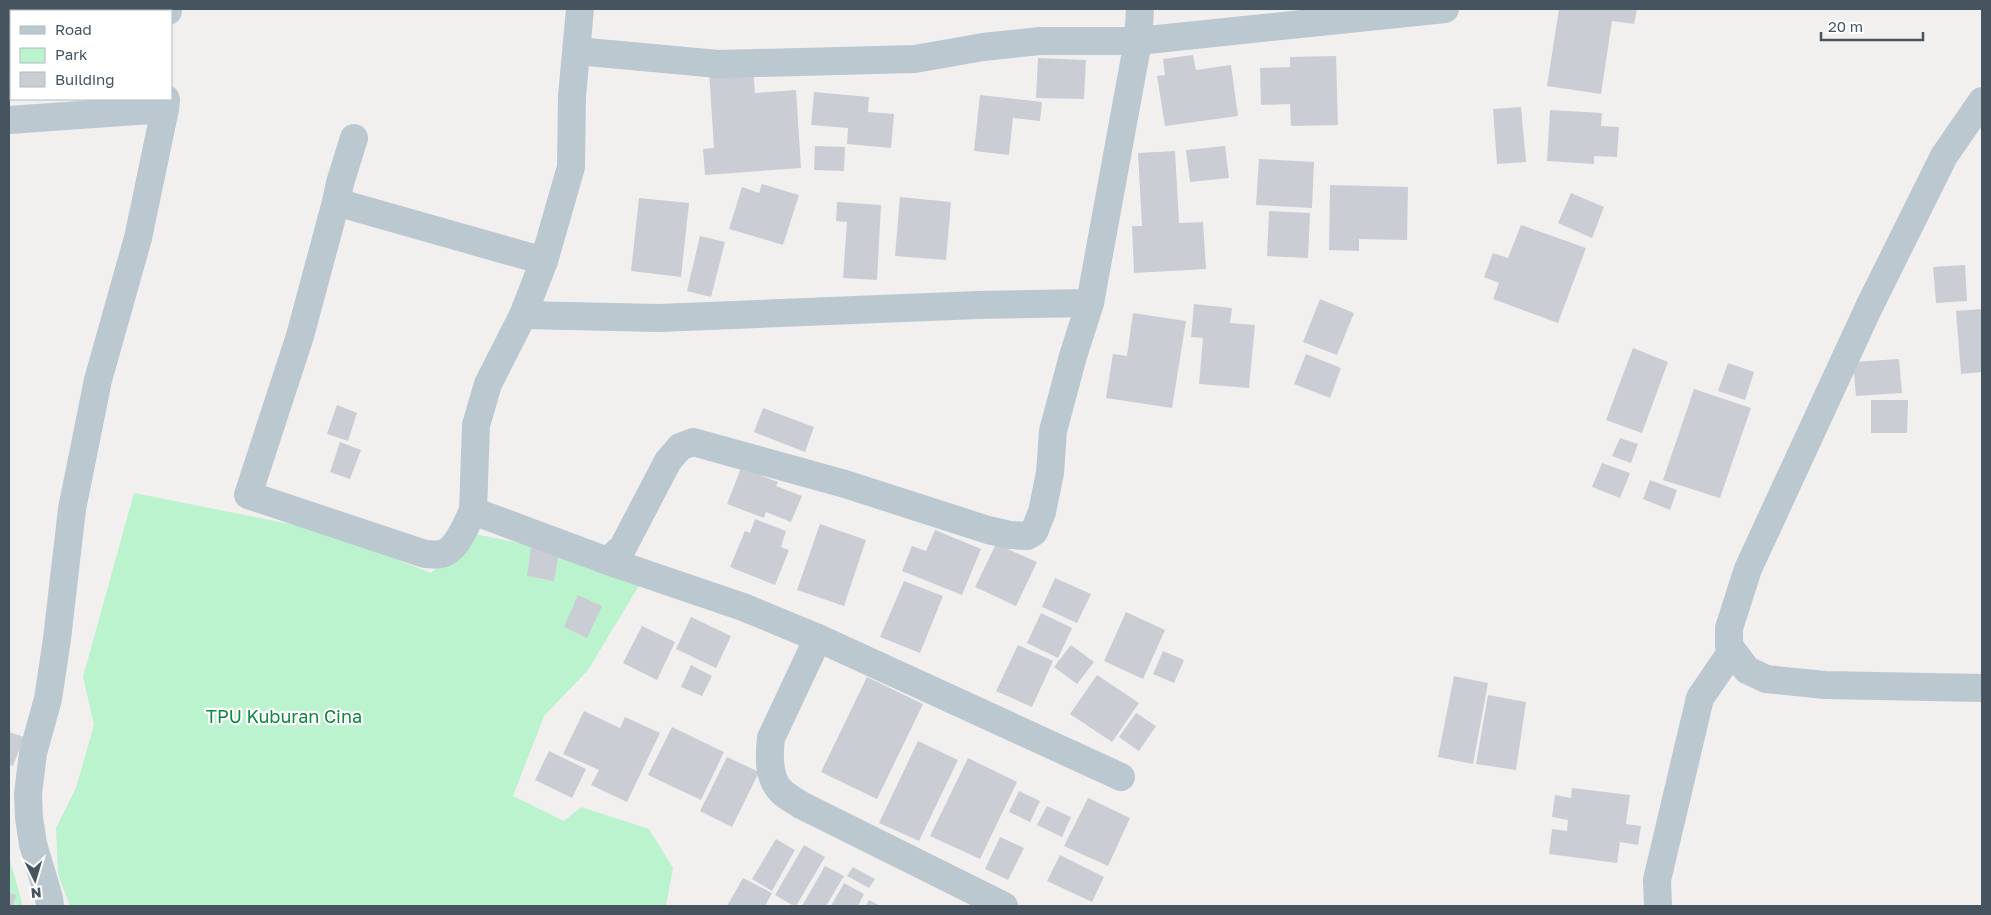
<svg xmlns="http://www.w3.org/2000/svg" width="1991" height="915" viewBox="0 0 1991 915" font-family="'Golos Text',sans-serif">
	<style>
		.green { fill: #baf3cd }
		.building { fill: #caced4 }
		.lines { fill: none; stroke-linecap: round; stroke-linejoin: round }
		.minor { stroke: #bbc8cf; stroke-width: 28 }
		.labels { text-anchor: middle; stroke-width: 4.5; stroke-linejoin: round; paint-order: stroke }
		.park-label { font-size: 18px; fill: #108644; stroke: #fff }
	</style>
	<rect width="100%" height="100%" fill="#f2efef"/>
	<g class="green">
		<polygon points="134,493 325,531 431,573 475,534 548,549 640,584 588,670 544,716 513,796 564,821 581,807 649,829 673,868 666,906 70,906 58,874 56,828 76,788 94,725 83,677"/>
		<polygon points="9,857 23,906 9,906"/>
	</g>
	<g class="building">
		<polygon points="1559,9 1637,9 1634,24 1612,21 1601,94 1547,86"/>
		<polygon points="1193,55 1196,70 1231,65 1238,116 1165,126 1157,76 1165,75 1163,59"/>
		<polygon points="1336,56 1338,125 1291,126 1290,104 1261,105 1260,68 1290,67 1290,57"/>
		<polygon points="1038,58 1086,60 1084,99 1036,98"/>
		<polygon points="753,68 755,93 796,90 801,168 705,175 703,149 714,148 709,71"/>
		<polygon points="814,92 869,97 868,112 894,114 891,148 847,144 848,128 811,125"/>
		<polygon points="980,95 1042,102 1040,121 1013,118 1009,155 974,151"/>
		<polygon points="1521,107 1526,162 1497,164 1493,109"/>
		<polygon points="1550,110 1602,113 1601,126 1619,127 1617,157 1594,156 1594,164 1547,161"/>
		<polygon points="815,146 845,147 844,171 814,170"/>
		<polygon points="1225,146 1229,178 1190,182 1186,150"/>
		<polygon points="1175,151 1179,223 1203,222 1206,269 1134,273 1132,226 1142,226 1138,153"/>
		<polygon points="1259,159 1314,162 1312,208 1256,205"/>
		<polygon points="762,184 799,195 783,245 729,229 742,187 759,193"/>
		<polygon points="1330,185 1408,187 1407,240 1359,239 1359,251 1329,250"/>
		<polygon points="1571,193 1604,207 1592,238 1558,223"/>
		<polygon points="900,197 951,202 946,260 895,256"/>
		<polygon points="639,198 689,203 681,277 631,271"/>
		<polygon points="837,202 881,205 877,280 843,278 847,222 836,221"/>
		<polygon points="1269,211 1310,213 1308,258 1267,256"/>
		<polygon points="1521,225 1586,248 1558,323 1493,299 1499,283 1484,277 1493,253 1508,258"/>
		<polygon points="700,236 725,242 711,297 687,291"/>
		<polygon points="1965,265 1967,301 1936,303 1933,267"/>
		<polygon points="1320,299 1354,313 1337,355 1303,342"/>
		<polygon points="1194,304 1232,308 1230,323 1255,325 1249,388 1199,384 1203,338 1191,337"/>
		<polygon points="1982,309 1982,372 1961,374 1956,311"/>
		<polygon points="1133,313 1186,321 1172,408 1106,398 1113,354 1127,356"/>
		<polygon points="1633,348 1668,362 1642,433 1606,420"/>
		<polygon points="1306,354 1341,368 1330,398 1294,384"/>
		<polygon points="1899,359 1902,393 1856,396 1853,362"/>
		<polygon points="1728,363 1754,372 1745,400 1718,391"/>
		<polygon points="1694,389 1751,408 1720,498 1663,480"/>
		<polygon points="1871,400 1908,400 1907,433 1871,433"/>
		<polygon points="337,405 357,413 348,441 327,434"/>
		<polygon points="763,408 814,427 805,452 754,432"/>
		<polygon points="1620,438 1638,444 1631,463 1612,456"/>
		<polygon points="340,442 361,450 350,479 330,472"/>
		<polygon points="1602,463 1630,473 1620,498 1592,487"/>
		<polygon points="741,468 778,482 776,486 802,496 791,522 766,512 764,518 727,504"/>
		<polygon points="1650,480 1677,490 1670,510 1643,499"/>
		<polygon points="755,519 786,531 781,547 789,550 775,585 730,567 745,531 750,533"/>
		<polygon points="820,524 866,540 844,606 797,590"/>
		<polygon points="935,530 981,549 962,595 902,571 912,546 926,551"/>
		<polygon points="996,544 1037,562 1016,606 975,587"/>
		<polygon points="531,548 559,552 554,581 527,576"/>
		<polygon points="1055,578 1091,594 1077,623 1042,607"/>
		<polygon points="904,581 943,596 920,653 880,637"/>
		<polygon points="578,595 602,606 587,638 564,627"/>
		<polygon points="1126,612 1165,630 1143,679 1104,661"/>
		<polygon points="1041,613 1072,628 1058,658 1027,643"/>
		<polygon points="691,617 731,636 716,668 676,649"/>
		<polygon points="642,626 675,642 657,680 623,663"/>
		<polygon points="1018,645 1053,661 1032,707 996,691"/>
		<polygon points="1071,645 1094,662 1077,684 1054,667"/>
		<polygon points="1163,651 1184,660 1174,683 1153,674"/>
		<polygon points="691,665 712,676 702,696 681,687"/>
		<polygon points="1097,675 1139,703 1112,742 1070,714"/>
		<polygon points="1454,676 1488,683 1473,764 1438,757"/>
		<polygon points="867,677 923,704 877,799 821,772"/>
		<polygon points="1488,695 1526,702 1516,770 1476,764"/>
		<polygon points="584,711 620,728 625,717 660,733 627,802 591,785 599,770 563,754"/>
		<polygon points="1136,713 1156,726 1139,751 1119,737"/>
		<polygon points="672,727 724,752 701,800 648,775"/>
		<polygon points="9,732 24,737 13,766 9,765"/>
		<polygon points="918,741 958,760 919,841 879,823"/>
		<polygon points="549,751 586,769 572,798 535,780"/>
		<polygon points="727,757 759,772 732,827 700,811"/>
		<polygon points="968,758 1017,782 980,859 930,836"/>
		<polygon points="1572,788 1630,795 1626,824 1641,826 1638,845 1620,842 1617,863 1549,854 1552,829 1567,831 1568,820 1552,817 1555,795 1571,798"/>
		<polygon points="1019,791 1040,801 1030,822 1009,812"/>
		<polygon points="1088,798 1130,818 1108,866 1064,846"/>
		<polygon points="1047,806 1071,817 1062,837 1037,825"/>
		<polygon points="1000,837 1024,848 1008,880 985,869"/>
		<polygon points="776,839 795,850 772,891 752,879"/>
		<polygon points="804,845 825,857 796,906 794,906 775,895"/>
		<polygon points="1060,855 1104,877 1092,902 1047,881"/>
		<polygon points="825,866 844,876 826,906 802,906"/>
		<polygon points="853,867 875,879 869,888 847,876"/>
		<polygon points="743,878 772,893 765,906 727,906"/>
		<polygon points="844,883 864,894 858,906 831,906"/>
		<polygon points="9,893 16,895 13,906 9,906"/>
		<polygon points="869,900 880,906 866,906"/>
	</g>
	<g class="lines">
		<g class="minor">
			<polyline points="167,9 168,11"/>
			<polyline points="580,9 572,96 571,167 544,261 523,315 488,384 476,425 473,511 605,560 612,557 623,547 668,461 680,447 693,442 845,484 988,530 1010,535 1027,536 1034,532 1042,512 1050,473 1053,431 1073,356 1090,303 1138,41 1140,9"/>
			<polyline points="577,51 718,64 915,59 983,47 1040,41 1138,41 1445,9"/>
			<polyline points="1982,101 1944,156 1869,307 1748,569 1729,628 1729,646 1747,670 1766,679 1825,685 1982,688"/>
			<polyline points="9,120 165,109"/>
			<path d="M354,138l-14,45 -4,19 -36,134 -52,159 177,59c5,0 11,1 16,0 16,-3 25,-30 32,-43"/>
			<polyline points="336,202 544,261"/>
			<polyline points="523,315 659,318 978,305 1090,303"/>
			<polyline points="605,560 743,607 818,638 1121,777"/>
			<path d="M818,638l-47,100c-2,17 -3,40 10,53 6,6 14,10 20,14l203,101"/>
			<polyline points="50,906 49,898 33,844 29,818 28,794 33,753 48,699 57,639 72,509 98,380 138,238 165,109 166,99"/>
			<polyline points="1658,906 1657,880 1700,698 1732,651"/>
		</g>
	</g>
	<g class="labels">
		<g class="park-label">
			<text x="284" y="723">TPU Kuburan Cina</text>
		</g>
	</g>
	<rect width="1991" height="915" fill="none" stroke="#45545e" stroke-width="20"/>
	<rect x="10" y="10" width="162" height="90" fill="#ffffff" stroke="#b5bbbf"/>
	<rect x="20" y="26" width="25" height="8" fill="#bbc8cf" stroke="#b5bbbf"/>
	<text x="55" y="35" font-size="15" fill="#45545e">Road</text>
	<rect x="20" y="48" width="25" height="15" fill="#baf3cd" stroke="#b5bbbf"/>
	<text x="55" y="60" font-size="15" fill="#45545e">Park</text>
	<rect x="20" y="72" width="25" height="15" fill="#caced4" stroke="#b5bbbf"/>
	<text x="55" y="85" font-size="15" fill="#45545e">Building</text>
	<g transform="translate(35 880) rotate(175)" stroke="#ffffff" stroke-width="4" paint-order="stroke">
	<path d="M0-4L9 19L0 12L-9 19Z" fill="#45545e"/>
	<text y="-8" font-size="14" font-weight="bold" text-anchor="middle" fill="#45545e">N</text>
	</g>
	<path d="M1821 32v8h102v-8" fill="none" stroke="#45545e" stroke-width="2.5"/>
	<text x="1828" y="32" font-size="15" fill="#45545e" stroke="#ffffff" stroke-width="4" paint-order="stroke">20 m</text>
</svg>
